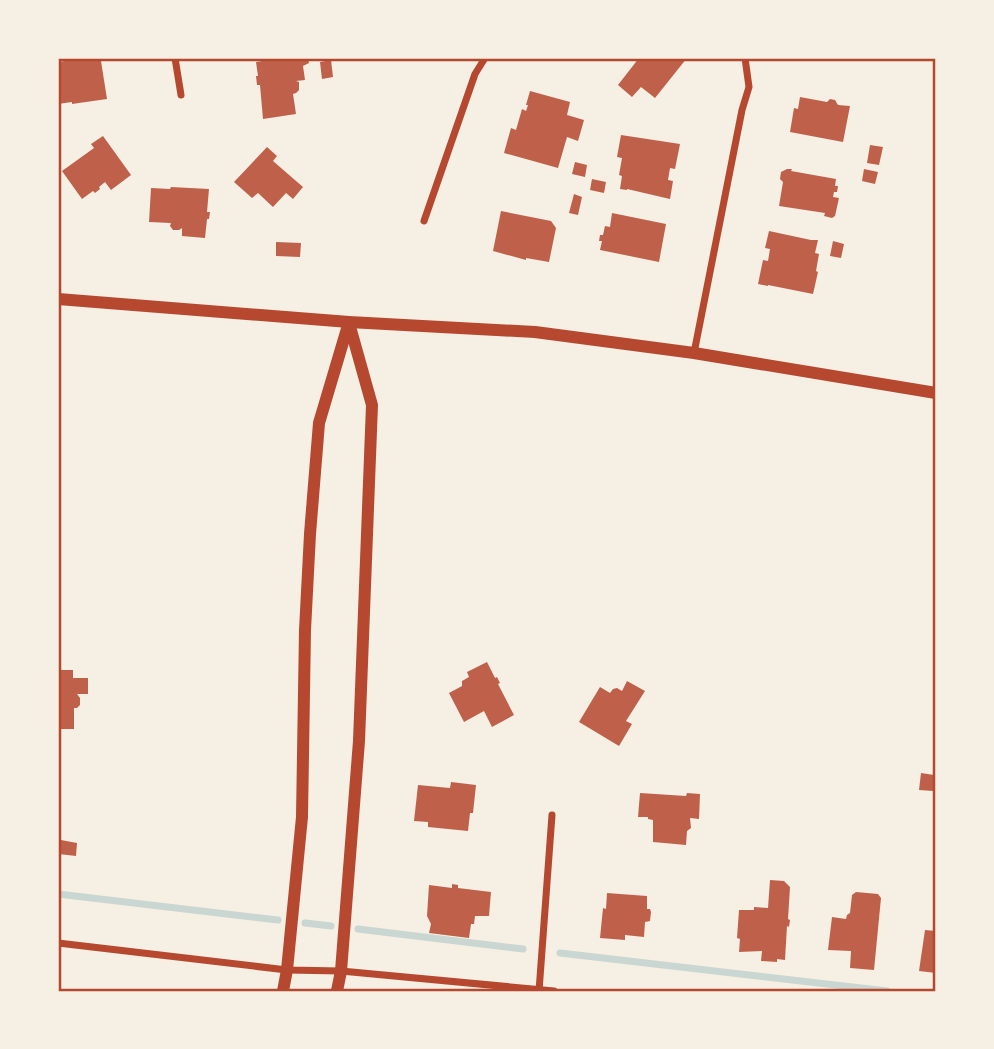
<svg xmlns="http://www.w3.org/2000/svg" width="994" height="1049" viewBox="0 0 994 1049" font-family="'Nunito Sans',sans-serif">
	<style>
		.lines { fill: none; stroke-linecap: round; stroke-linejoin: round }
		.stream { stroke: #c9d6d2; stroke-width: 7 }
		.building { fill: #bf614a }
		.minor { stroke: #b5482f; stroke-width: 7 }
		.tertiary { stroke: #b5482f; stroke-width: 12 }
		.neatline { fill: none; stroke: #b5482f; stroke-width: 2.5 }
	</style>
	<rect width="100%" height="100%" fill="#f6efe4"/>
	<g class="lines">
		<g class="stream">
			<polyline points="58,894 278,920"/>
			<polyline points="305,923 331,926"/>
			<polyline points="358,929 523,949"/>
			<polyline points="560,953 887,991"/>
		</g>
	</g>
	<g class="building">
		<polygon points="65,58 99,58 99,61 101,61 107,99 72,104 72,102 58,104 58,62 65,61"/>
		<polygon points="282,58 308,58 309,63 303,66 305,80 296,81 299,82 299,90 296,93 293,94 296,114 263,119 260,85 257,85 256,76 258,76 256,62"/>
		<polygon points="639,58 687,58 655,98 641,87 632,97 618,85"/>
		<polygon points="331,60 333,77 322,79 320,62"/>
		<polygon points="530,91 570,102 567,115 584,120 578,141 567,137 558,168 504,153 511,128 516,130 522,109 526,111 528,105 526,105"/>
		<polygon points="800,97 827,102 830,99 835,100 838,105 850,106 843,142 790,132 794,108 798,109"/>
		<polygon points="621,135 680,144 675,169 670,168 668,180 673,181 670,199 627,189 627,190 620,189 622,176 619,175 622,158 617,157"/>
		<polygon points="103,136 131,175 111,190 105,182 99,187 100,189 95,193 93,191 82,199 62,171 94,148 91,144"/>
		<polygon points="870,145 883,147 879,165 867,163"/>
		<polygon points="267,147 277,156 273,161 303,187 293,199 286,193 273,207 258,193 252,198 234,182"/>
		<polygon points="575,162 587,165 585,177 572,174"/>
		<polygon points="787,169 792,169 791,171 836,179 835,186 838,186 837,192 834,192 833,197 839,198 835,216 832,218 824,216 825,213 779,206 783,182 780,179 781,172"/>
		<polygon points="864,169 878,172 875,184 862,181"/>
		<polygon points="592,179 606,182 604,193 590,190"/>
		<polygon points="171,187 209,189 207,212 210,212 209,219 207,219 205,238 182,236 182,228 179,230 173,230 170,226 171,223 149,222 151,188 170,189"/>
		<polygon points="574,194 582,197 578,215 569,213"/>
		<polygon points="501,211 551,221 556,228 549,262 526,258 526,260 493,251"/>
		<polygon points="612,213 666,224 659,262 600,250 602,241 599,241 600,235 603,235 605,226 610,227"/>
		<polygon points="769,231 811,240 818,240 815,253 819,254 816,271 818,272 813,294 768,285 768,286 758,284 763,260 768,261 770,249 765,248"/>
		<polygon points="833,241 844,244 841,258 830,256"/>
		<polygon points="276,242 301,243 300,257 276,256"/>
		<polygon points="487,662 495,678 497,677 500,683 498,684 514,715 492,727 484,711 464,722 449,693 462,686 462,681 469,677 467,672"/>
		<polygon points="58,670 73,670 73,678 88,678 88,694 77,694 80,698 80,705 77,708 74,708 74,729 58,729"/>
		<polygon points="627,681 645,691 626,721 632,724 619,746 579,722 600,687 610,693 613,689 617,688 622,691"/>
		<polygon points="921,773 934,775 933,791 919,790"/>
		<polygon points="451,782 476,785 473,813 470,813 468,831 428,827 428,822 414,821 418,785 450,788"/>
		<polygon points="640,793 686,796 687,793 700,794 699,819 690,818 691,828 687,831 686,845 653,842 653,820 648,819 648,817 638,817"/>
		<polygon points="61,840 77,843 76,856 59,854"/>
		<polygon points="770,880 784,881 790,887 788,919 790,920 789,927 787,926 785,960 777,959 777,962 761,961 762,951 739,952 740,939 737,938 739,910 754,910 754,907 768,908"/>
		<polygon points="452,884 458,885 458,888 491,892 489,916 475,916 474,924 471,924 469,938 429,933 431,924 427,916 429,885 452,888"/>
		<polygon points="856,892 878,894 881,898 874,970 850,968 851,951 828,950 832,917 846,919 847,915 850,913 852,895"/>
		<polygon points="607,893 647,896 647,909 650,909 651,912 650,921 645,922 644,937 625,935 625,940 600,938 603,908 606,909"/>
		<polygon points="925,930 936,931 936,973 919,971"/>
	</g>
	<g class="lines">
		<g class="minor">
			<polyline points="175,58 181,95"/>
			<polyline points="424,221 475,74 485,58"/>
			<polyline points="694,353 742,110 749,87 745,58"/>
			<polyline points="58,943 287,970 341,971 554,991"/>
			<polyline points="539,991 552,815"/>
		</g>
		<g class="tertiary">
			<polyline points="58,299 349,322 535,332 694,353 936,393"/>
			<polyline points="283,991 287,970 302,817 305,630 310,534 319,423 349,322"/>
			<polyline points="337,991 341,971 359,741 372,405 349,323"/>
		</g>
	</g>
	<rect width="994" height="1049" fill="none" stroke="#f6efe4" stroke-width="119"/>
	<rect x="60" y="60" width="874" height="930" class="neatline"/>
</svg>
